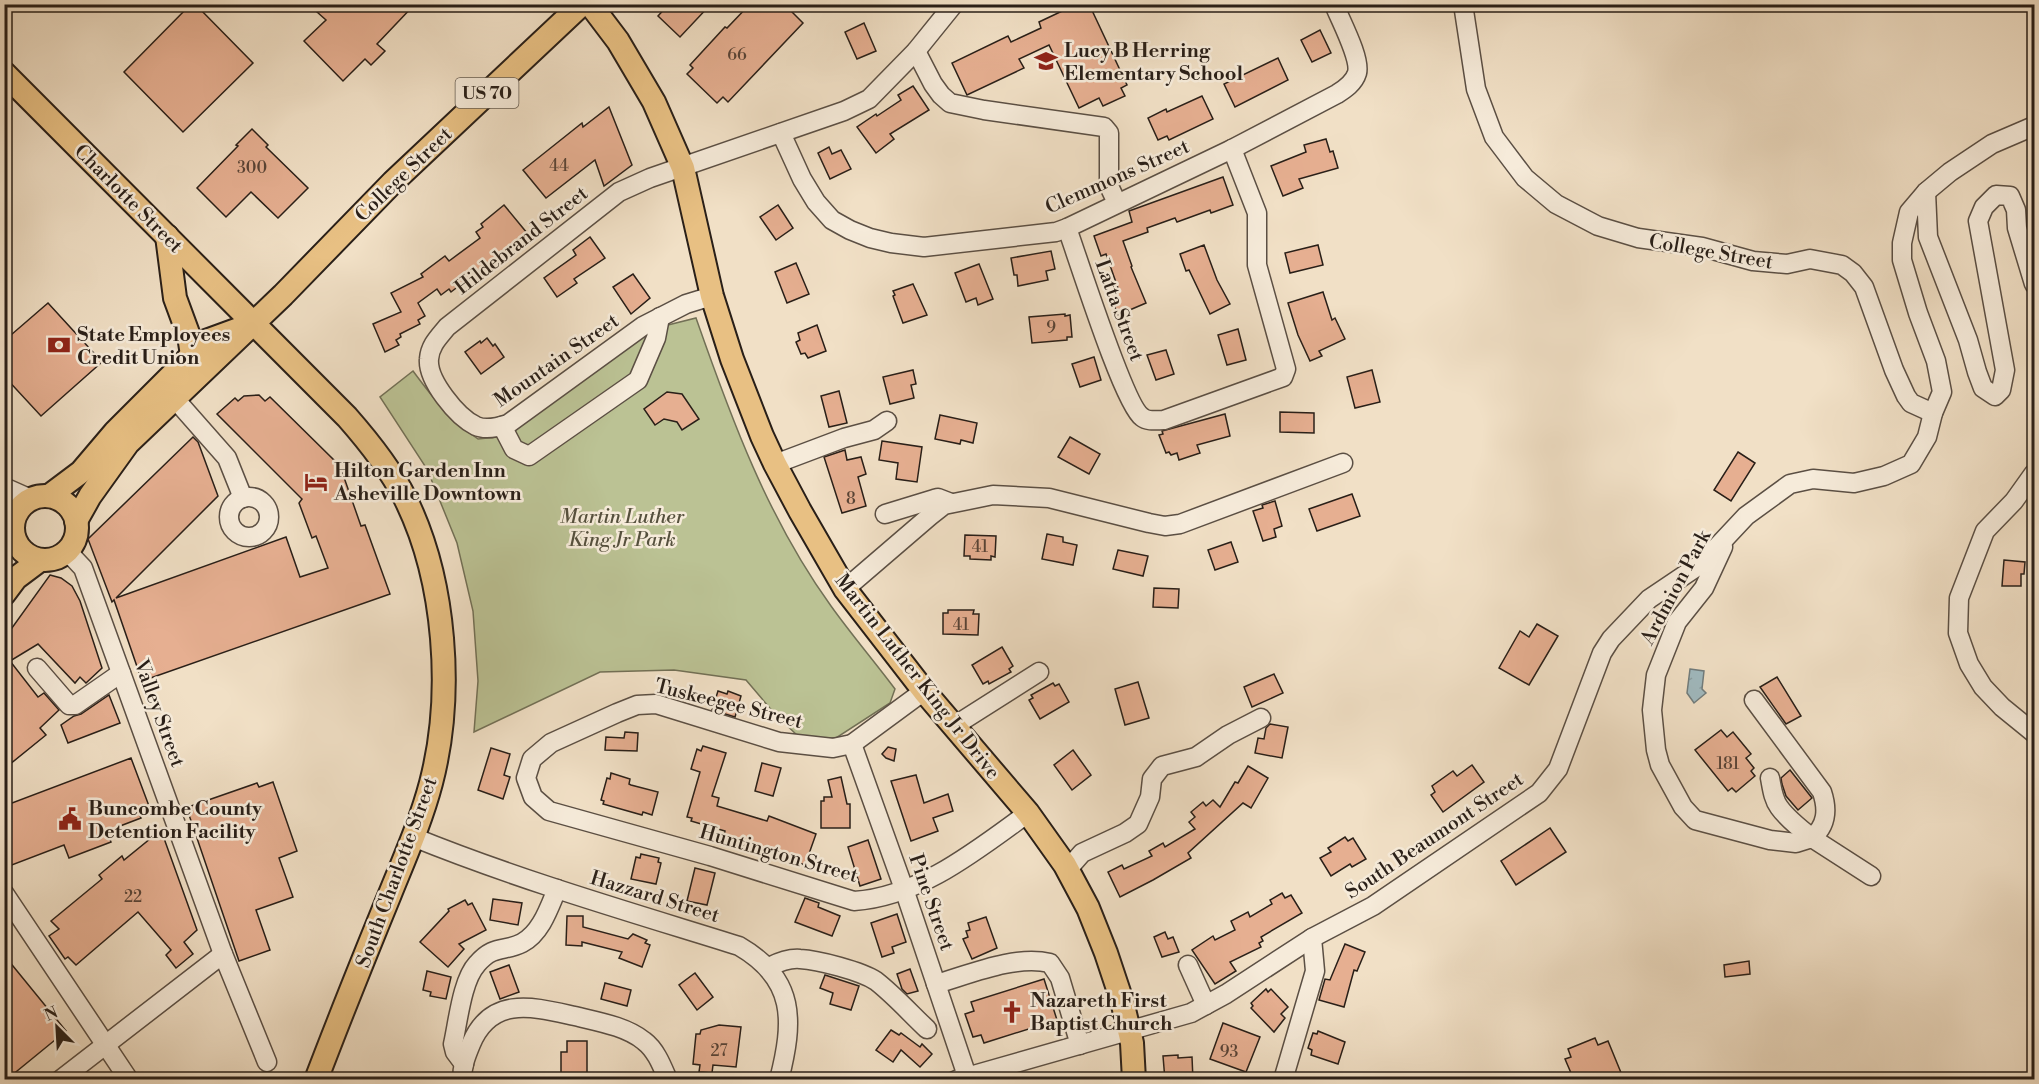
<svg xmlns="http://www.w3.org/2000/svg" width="2039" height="1084" viewBox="0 0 2039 1084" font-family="'Libre Bodoni',serif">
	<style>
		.green { fill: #bbc294; stroke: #727056; stroke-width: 1.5 }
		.water { fill: url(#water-ripples); stroke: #707c7d; stroke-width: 1.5 }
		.building { fill: #e6af91; stroke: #291f18; stroke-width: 1.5 }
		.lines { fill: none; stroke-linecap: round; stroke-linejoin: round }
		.minor-casing { stroke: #5b4f44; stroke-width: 21 }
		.major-casing { stroke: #291f18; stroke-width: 26 }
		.minor { stroke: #f6ebda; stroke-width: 18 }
		.major { stroke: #e8c083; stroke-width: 22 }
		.labels { text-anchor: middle; stroke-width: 5; stroke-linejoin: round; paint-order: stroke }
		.number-label { font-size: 16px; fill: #584336 }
		.shield { fill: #f6ebda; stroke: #665c52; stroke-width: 1.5 }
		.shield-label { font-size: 18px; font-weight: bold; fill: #291f18 }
		.poi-label { font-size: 20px; font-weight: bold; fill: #291f18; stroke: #f6ebda; text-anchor: start }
		.street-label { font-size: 20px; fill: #291f18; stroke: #f6ebda }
		.park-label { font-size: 20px; font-style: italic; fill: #55503d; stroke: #f6ebda }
	</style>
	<defs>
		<pattern id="water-ripples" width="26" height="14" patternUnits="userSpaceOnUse" patternTransform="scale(1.5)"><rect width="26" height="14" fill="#a0bac0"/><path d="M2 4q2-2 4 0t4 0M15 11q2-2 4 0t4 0" fill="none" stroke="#8a9fa4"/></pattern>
	</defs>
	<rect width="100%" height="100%" fill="#f1e0c6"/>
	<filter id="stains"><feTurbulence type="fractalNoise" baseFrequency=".00333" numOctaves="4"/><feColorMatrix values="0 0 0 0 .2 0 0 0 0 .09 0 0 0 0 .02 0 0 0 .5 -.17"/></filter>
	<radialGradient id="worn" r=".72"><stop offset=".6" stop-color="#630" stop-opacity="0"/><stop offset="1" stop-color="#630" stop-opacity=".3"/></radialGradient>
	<path class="green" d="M696,318c35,100 72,201 135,288 20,28 43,55 64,83l-5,14 -54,35h-36l-26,-25 -28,-33 -72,-10 -74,2 -126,60 4,-51 -5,-70 -16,-68 -30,-74 -47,-72 33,-26c20,27 36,48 65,68l29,-3 131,-97 30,-14z"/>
	<polygon class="water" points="1690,669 1704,671 1702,689 1706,693 1694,703 1687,693"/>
	<g class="building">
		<polygon points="191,4 195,4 253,63 183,132 124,72"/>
		<polygon points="325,4 415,4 377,44 385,51 371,65 365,59 343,81 304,41 326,20 317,12"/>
		<polygon points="669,4 711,4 680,37 658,16"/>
		<polygon points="750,4 784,4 803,23 728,102 723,97 717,103 687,74 693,68 690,65 725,27 727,28"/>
		<polygon points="1077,4 1089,4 1127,85 1121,88 1125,96 1103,106 1099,98 1079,108 1049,45 1019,59 1024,68 967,95 952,63 1008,36 1011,42 1041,28 1039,22"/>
		<polygon points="864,23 876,51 857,59 845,32"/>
		<polygon points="1320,30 1331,53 1312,62 1301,40"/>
		<polygon points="1278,58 1288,80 1235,107 1224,84"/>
		<polygon points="913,86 929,110 890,134 894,139 876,153 857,127 876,114 877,116 901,100 898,95"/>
		<polygon points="1202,96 1213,119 1169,140 1167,136 1158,140 1148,118 1166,109 1167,112"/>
		<polygon points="609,107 632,165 604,186 595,160 546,198 523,170 582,123 583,127"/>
		<polygon points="252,129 268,145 266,147 308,188 278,218 251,192 226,217 197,188 238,146 236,145"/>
		<polygon points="1326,139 1330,152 1333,151 1338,168 1299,179 1303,188 1283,196 1271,166 1306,152 1304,145"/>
		<polygon points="829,147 832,154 841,150 851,169 830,179 818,153"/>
		<polygon points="1223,177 1233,205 1211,213 1210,210 1177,222 1175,218 1147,228 1148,232 1123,241 1132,266 1131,267 1146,303 1118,315 1109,292 1118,288 1106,254 1101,256 1094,236 1132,222 1129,211"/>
		<polygon points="504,205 527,233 451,292 449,289 441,295 437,289 418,303 425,316 418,320 420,324 400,334 401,337 396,340 399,345 385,352 373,324 401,312 391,293 423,277 421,274 445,256 449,261 480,238 476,232 483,227 481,224"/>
		<polygon points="778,205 793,228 776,240 760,217"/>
		<polygon points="590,237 605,258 574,279 577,283 557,297 544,278 576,255 573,250"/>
		<polygon points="1204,245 1217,280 1230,304 1210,314 1189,270 1186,271 1180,254"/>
		<polygon points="1318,245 1323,265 1290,273 1285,253"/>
		<polygon points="1051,251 1055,269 1046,271 1048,280 1018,286 1017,275 1014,275 1011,258"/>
		<polygon points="796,263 809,294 787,303 775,272"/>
		<polygon points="979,264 993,299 978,305 976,298 966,302 955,273"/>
		<polygon points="633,274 650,298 631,314 613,287"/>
		<polygon points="913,284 927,315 903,323 893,296 895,295 893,291"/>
		<polygon points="1323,292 1332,320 1335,318 1345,339 1319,351 1322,356 1310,361 1298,335 1288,303"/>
		<polygon points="48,303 102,362 41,416 4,376 4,341"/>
		<polygon points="1065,314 1065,316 1070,315 1072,337 1067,337 1067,340 1032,343 1029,317"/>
		<polygon points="817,325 826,351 808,358 805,353 801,354 796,342 800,340 798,333"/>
		<polygon points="1238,329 1246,360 1227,365 1218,335"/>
		<polygon points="487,338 493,346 495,344 504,357 481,374 465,352 480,341 481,343"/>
		<polygon points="1166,350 1174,374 1156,380 1147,355"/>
		<polygon points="1094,357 1101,380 1080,387 1072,364"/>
		<polygon points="913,370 916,384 911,385 914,398 890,404 883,377"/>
		<polygon points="1372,370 1380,402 1355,408 1347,377"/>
		<polygon points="839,391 847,423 829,427 821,396"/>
		<polygon points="667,392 682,394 699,419 682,430 677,422 664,419 655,425 644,409"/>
		<polygon points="259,395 265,401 270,397 340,466 361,526 365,525 390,594 142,681 114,600 112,602 88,539 193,437 198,442 218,496 116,598 286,537 300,577 328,568 316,536 312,538 299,503 302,499 217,414 235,398 238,401 244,396"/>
		<polygon points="1280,412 1314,413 1314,433 1280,432"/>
		<polygon points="1225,414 1230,436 1197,445 1200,453 1179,460 1177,453 1171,455 1169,452 1166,453 1159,435 1163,434 1162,431"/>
		<polygon points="940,415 977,423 973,443 961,440 960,444 935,439"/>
		<polygon points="1070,437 1100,454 1089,474 1058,457"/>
		<polygon points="882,441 922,447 917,482 896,479 898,463 879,460"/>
		<polygon points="845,450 847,460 861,457 866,474 858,477 866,506 842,513 824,457"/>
		<polygon points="1738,452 1755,463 1731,501 1714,490"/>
		<polygon points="1352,494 1360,516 1317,531 1309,509"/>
		<polygon points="1275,501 1282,526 1274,529 1276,537 1263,541 1253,511 1263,508 1262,505"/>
		<polygon points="1047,534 1063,537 1063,542 1077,545 1073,565 1042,559"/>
		<polygon points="965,535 996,536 995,557 991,556 991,560 970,559 970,556 964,556"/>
		<polygon points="1231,542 1238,562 1215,570 1208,550"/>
		<polygon points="1118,550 1148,556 1143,576 1113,569"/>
		<polygon points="2004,560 2025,562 2024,574 2021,574 2021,586 2002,586"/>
		<polygon points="50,575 61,578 72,586 80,601 102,668 86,683 80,677 75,683 38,644 10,661 38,697 44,693 59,710 40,728 46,735 4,769 4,639"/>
		<polygon points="1154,588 1179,589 1178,608 1153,607"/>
		<polygon points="948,610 974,610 973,614 979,614 978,635 943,634 943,613 948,613"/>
		<polygon points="1537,624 1558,636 1529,685 1499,668 1520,631 1529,637"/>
		<polygon points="1002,647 1013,666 1009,669 1011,672 989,684 988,681 983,684 972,665"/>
		<polygon points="1274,674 1283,693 1252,707 1244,687"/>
		<polygon points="1777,677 1801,716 1786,724 1760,687"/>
		<polygon points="1138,682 1149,718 1125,725 1115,689"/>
		<polygon points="1053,683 1055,686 1059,684 1069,702 1040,719 1029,700 1033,698 1031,695"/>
		<polygon points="718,691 727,694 728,691 741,696 735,717 712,710"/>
		<polygon points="109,695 120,723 68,743 61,725 74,716 81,714"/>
		<polygon points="1270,724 1288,727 1282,758 1255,753 1258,738 1264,739 1266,728"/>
		<polygon points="1721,730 1727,737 1733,732 1751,754 1746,758 1754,768 1751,771 1755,776 1736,792 1732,788 1728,791 1695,750"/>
		<polygon points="625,732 638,733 637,751 605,750 606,737 624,738"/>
		<polygon points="703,746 726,753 712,796 719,798 717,806 767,821 769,816 816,834 805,865 784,858 785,855 748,843 747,846 731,842 732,837 724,835 725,831 691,821 692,818 687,817 700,772 691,769 697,749 701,751"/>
		<polygon points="888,747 896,749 894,761 886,758 882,754"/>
		<polygon points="491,748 510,754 504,775 510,777 503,799 478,790"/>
		<polygon points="1073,750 1091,775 1072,790 1054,765"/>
		<polygon points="131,758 149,806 138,810 141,818 107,831 111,842 69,858 64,845 4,868 4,806"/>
		<polygon points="762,763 781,768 773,796 755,791"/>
		<polygon points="1472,765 1484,782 1443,812 1431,795 1435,792 1432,786 1453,771 1457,776"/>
		<polygon points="1248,766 1268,778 1251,808 1243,803 1188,853 1191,858 1153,880 1120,897 1108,872 1122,865 1124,869 1152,856 1149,851 1163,843 1165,847 1195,829 1189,822 1195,817 1191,812 1203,802 1206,806 1213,800 1220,807 1235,782 1238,783"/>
		<polygon points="1790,770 1812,798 1798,810 1786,796 1782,784 1781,778"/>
		<polygon points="611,773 630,779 629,784 631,785 658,792 652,815 643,812 642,815 603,804 604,801 601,800 607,778 610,779"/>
		<polygon points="916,775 924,803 948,794 953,811 933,818 938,831 911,841 891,781"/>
		<polygon points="841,777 847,804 850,804 850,828 821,828 821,801 824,801 824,797 832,797 828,780"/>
		<polygon points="273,782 297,851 279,858 293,897 256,910 270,950 239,961 188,812 192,810 191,806 257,783 259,787"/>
		<polygon points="1550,828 1566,852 1516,885 1501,861"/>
		<polygon points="161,830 197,930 184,942 193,954 176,968 166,955 171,950 138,912 76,965 68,957 65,959 49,936 59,929 51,921 102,879 99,875 122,856 124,860"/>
		<polygon points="1345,837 1348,841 1353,838 1366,859 1352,867 1350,864 1331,876 1320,858 1331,852 1328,848"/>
		<polygon points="868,840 881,879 860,886 848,847"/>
		<polygon points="641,854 659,858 658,862 661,863 656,884 631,879 636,857 640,858"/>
		<polygon points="695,868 715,873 707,905 687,901"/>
		<polygon points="1282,893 1285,898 1291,895 1302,913 1261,937 1263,941 1259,943 1261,947 1230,962 1236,971 1215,984 1192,950 1213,936 1215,940 1235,930 1231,921 1248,912 1250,917 1272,904 1270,900"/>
		<polygon points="805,898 819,903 818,907 840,916 832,936 795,922"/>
		<polygon points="493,899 522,903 518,925 490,920"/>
		<polygon points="465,900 468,905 472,903 486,930 459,944 464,949 448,967 420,942 449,911 448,909"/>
		<polygon points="897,914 906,942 892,947 894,953 882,957 871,923"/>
		<polygon points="567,916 583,916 583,927 628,939 633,934 647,940 645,943 650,945 642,967 619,958 622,952 582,942 582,946 566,945"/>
		<polygon points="986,917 997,948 972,959 963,939 968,937 966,931 970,930 968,923"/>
		<polygon points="1165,932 1168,939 1173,937 1179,952 1162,957 1154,937"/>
		<polygon points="1345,944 1365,952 1357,971 1354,970 1344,1007 1319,1000 1325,979 1330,980"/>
		<polygon points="4,955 66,1031 6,1080 4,1080"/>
		<polygon points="1749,961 1750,974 1725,977 1724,965"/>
		<polygon points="509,965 519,992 500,999 490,972"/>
		<polygon points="910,969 918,991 907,994 902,989 897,974"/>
		<polygon points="427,971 451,977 446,999 430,996 431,992 423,990"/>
		<polygon points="695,973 713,997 697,1010 679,985"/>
		<polygon points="825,975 859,986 851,1010 830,1004 833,993 820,988"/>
		<polygon points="1044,979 1057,1020 984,1043 981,1035 973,1037 965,1014 974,1011 971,1002"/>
		<polygon points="605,983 631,990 627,1006 601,999"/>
		<polygon points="1266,989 1268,992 1271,989 1288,1007 1281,1014 1285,1018 1274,1032 1251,1008 1253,1006 1251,1003"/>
		<polygon points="1223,1023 1260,1037 1246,1072 1210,1059"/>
		<polygon points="719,1025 741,1027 736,1067 713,1065 712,1073 699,1072 700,1065 693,1064 696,1034 700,1034 701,1030"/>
		<polygon points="891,1030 899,1035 901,1033 920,1047 922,1044 932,1054 920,1067 901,1050 893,1062 876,1050"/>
		<polygon points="1318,1031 1345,1042 1338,1064 1311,1055 1312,1050 1308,1048 1313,1033 1317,1034"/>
		<polygon points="1595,1038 1598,1045 1608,1041 1624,1080 1574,1080 1565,1059 1571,1057 1568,1049"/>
		<polygon points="567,1041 587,1041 587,1080 561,1080 561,1052 567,1052"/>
		<polygon points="1178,1055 1178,1058 1192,1057 1193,1080 1165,1080 1163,1056"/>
	</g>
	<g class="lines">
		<g class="minor-casing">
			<g id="minor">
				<polyline points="1463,4 1476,89 1494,137 1525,178 1556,204 1598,226 1638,238 1702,247 1753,261 1787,264 1810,259 1842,265 1853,273 1864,287 1894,370 1906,396 1911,403 1933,413"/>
				<polyline points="4,6 6,4"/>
				<polyline points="916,51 933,84 941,95 950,103 984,110 1104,127 1109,133 1109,186 1117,203"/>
				<path d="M781,133l21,46 14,23 16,18 18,10 20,8 21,5 33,4 132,-15 11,-4 165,-79 105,-55c8,-5 17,-11 20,-21 4,-15 -17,-53 -23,-69"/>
				<polyline points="1926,192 1928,237 1968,340 1977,372 1983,388 1995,396 2001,390 2005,370 1978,221 1984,207 1996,195 2010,196 2016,210 2017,228 2034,284"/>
				<path d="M1067,228c11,30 57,177 75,189 6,5 15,3 22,3l119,-43 3,-8 -29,-104v-52l-25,-64"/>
				<path d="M712,296l-26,8 -43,22 -135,98c-9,3 -23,6 -32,2 -19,-9 -49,-46 -47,-67 1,-14 10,-22 18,-32l172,-135 31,-14 194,-67 25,-12 47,-48 38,-47"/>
				<polyline points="175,399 227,458 243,498"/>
				<polyline points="502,426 514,449 529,456 638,380 656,338 660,317"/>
				<polyline points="775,464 844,438 874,430 887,421"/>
				<polyline points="2034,473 2014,501 1985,531 1959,598 1958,633 1969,664 1983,687 2002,707 2034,733"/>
				<polyline points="4,487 31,499"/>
				<circle cx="249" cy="517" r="20"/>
				<polyline points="4,512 12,526"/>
				<polyline points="885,514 934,499 938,498 951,503"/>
				<polyline points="1723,547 1704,588 1677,622 1656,675 1652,710 1656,750 1660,765 1683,807 1695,820 1770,840 1796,843 1812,838 1871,876"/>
				<polyline points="67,551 83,568 223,954 267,1062"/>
				<polyline points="845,589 930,516 944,505 993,495 1049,498 1149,523 1165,526 1180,524 1343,463"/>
				<polyline points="37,668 69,705 75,705 121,673"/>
				<path d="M924,691l-72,53 -19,4 -54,-6 -123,-38 -19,1 -20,8 -66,30 -19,16 -6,19 7,19 16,14 161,45 144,45c65,-4 123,-51 174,-88"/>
				<path d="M1754,700l68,92c6,18 5,33 -10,46 -9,-7 -26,-21 -33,-31 -6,-8 -7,-19 -9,-29"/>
				<polyline points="954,726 1039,672"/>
				<polyline points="852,744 904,889 967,1076 966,1080"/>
				<path d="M413,837c106,43 217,75 326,109 57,33 55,75 40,134"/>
				<polyline points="1068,869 1082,853 1125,833 1138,824 1150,797 1152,779 1162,766 1196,757 1228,735 1261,718"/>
				<polyline points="4,893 129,1080"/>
				<polyline points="1188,965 1206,1005"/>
				<path d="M769,967c10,-5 20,-9 31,-8 18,1 61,12 76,22 18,14 34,32 51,48"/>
				<path d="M936,984c35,-10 78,-29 114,-21l10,15 20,67"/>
				<path d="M464,1064l-9,-12 -2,-8c5,-22 9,-64 24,-80 17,-20 28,-12 45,-21 19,-10 27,-35 35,-54"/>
				<polyline points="60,1080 223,954"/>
				<path d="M462,1080c0,-14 4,-24 9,-36 21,-51 66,-36 108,-27 21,5 48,10 65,24 12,9 18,25 24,39"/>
				<polyline points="956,1080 1191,1013 1226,994 1312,938"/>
				<polyline points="1283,1080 1315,971 1312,938 1373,906 1539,793 1558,769 1602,653 1611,639 1649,599 1701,564 1746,516 1790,484 1813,479 1854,483 1884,476 1911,464 1927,437 1933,413 1942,392 1936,361 1918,313 1902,260 1902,243 1909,212 1926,192 1950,172 1992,144 2034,126"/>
			</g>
		</g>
		<g class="major-casing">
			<g id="major">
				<polyline points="590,4 618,41 654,102 683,168 712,296 732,359 762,436 775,464 800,511 845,589 924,691 1028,813 1065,865 1088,908 1106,953 1122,1001 1132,1043 1134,1080"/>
				<path d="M4,73l343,344c22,25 43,51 58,81 41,82 49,197 26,285 -10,38 -26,74 -41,111 -25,61 -50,123 -74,186"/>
				<polyline points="167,236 175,298 189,336 192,355"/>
				<circle cx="45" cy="528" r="32"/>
				<polyline points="49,496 81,472 115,432 206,341 247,326"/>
				<polyline points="76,521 90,496 128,443 283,295 393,182 582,4"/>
				<polyline points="4,594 16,578 40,560"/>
			</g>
		</g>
		<use href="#minor" class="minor"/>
		<use href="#major" class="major"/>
	</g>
	<defs>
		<g id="school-bare" transform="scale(1.8)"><path d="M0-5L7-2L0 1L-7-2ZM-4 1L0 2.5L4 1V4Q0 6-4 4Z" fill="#8f2418" stroke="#f6ebda" stroke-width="2.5" paint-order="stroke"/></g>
		<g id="bank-bare" transform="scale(1.8)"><path d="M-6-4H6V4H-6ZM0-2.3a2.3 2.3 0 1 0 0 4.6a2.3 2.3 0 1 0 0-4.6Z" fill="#8f2418" stroke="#f6ebda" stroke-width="2.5" paint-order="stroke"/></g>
		<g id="hotel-bare" transform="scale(1.8)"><path d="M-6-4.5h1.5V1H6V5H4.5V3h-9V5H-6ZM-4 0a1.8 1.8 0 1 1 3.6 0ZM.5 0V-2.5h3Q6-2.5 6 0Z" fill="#8f2418" stroke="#f6ebda" stroke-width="2.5" paint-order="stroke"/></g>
		<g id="civic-bare" transform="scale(1.8)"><path d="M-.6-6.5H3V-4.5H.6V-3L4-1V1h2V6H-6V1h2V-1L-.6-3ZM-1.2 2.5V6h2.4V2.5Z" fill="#8f2418" stroke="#f6ebda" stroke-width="2.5" paint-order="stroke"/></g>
		<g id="church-bare" transform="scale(1.8)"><path d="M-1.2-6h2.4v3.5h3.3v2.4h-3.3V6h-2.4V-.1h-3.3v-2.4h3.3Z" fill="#8f2418" stroke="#f6ebda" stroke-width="2.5" paint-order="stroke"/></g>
	</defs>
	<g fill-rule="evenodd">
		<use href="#school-bare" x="1046" y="61"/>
		<use href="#bank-bare" x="59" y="345"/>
		<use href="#hotel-bare" x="316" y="482"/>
		<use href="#civic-bare" x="70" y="819"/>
		<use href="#church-bare" x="1012" y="1012"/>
	</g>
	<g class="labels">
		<g class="number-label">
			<text x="737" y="60">66</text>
			<text x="559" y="171">44</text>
			<text x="252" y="173">300</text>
			<text x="1051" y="333">9</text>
			<text x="851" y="504">8</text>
			<text x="980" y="552">41</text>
			<text x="961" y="630">41</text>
			<text x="1728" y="769">181</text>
			<text x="133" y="902">22</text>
			<text x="719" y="1056">27</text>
			<text x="1229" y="1057">93</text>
		</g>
		<rect class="shield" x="455.5" y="78" width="63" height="30" rx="4.5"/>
		<g class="shield-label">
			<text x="487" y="99">US 70</text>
		</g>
		<g class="poi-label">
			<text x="1064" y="57">Lucy B Herring<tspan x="1064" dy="23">Elementary School</tspan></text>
			<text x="77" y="341">State Employees<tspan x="77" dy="23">Credit Union</tspan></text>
			<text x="334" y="477">Hilton Garden Inn<tspan x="334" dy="23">Asheville Downtown</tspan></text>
			<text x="88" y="815">Buncombe County<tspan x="88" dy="23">Detention Facility</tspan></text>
			<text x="1030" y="1007">Nazareth First<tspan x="1030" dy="23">Baptist Church</tspan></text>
		</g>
		<g class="street-label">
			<text transform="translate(403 174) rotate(-44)" y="7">College Street</text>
			<text transform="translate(1117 176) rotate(-24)" y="7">Clemmons Street</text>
			<text transform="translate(129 198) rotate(45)" y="7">Charlotte Street</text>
			<text transform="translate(521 240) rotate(-38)" y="7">Hildebrand Street</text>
			<text transform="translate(1711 251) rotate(10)" y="7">College Street</text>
			<text transform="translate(1120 310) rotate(70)" y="7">Latta Street</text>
			<text transform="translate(556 360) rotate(-35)" y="7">Mountain Street</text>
			<text transform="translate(1675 587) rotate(-62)" y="7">Ardmion Park</text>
			<text transform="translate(918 676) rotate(52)" y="7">Martin Luther King Jr Drive</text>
			<text transform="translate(729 703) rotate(14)" y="7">Tuskeegee Street</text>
			<text transform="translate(160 713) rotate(70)" y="7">Valley Street</text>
			<text transform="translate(1434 835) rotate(-34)" y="7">South Beaumont Street</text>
			<text transform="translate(779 853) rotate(16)" y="7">Huntington Street</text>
			<text transform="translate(396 872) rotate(-70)" y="7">South Charlotte Street</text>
			<text transform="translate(655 896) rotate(17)" y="7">Hazzard Street</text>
			<text transform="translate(932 902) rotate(71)" y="7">Pine Street</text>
		</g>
		<g class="park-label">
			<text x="622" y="523">Martin Luther<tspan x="622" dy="23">King Jr Park</tspan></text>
		</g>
	</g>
	<rect width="2039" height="1084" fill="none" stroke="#f1e0c6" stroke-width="24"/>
	<rect x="6" y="6" width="2027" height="1072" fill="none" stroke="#291f18" stroke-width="3"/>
	<rect x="12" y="12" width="2015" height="1060" fill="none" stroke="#291f18" stroke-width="1.5"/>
	<g transform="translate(57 1027) rotate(336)" stroke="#f6ebda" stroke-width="4.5" paint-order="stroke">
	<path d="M0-4.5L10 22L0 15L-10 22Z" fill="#291f18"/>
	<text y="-9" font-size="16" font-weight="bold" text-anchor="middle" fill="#291f18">N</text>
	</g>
	<rect width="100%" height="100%" filter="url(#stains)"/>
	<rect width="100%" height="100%" fill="url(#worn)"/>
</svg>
